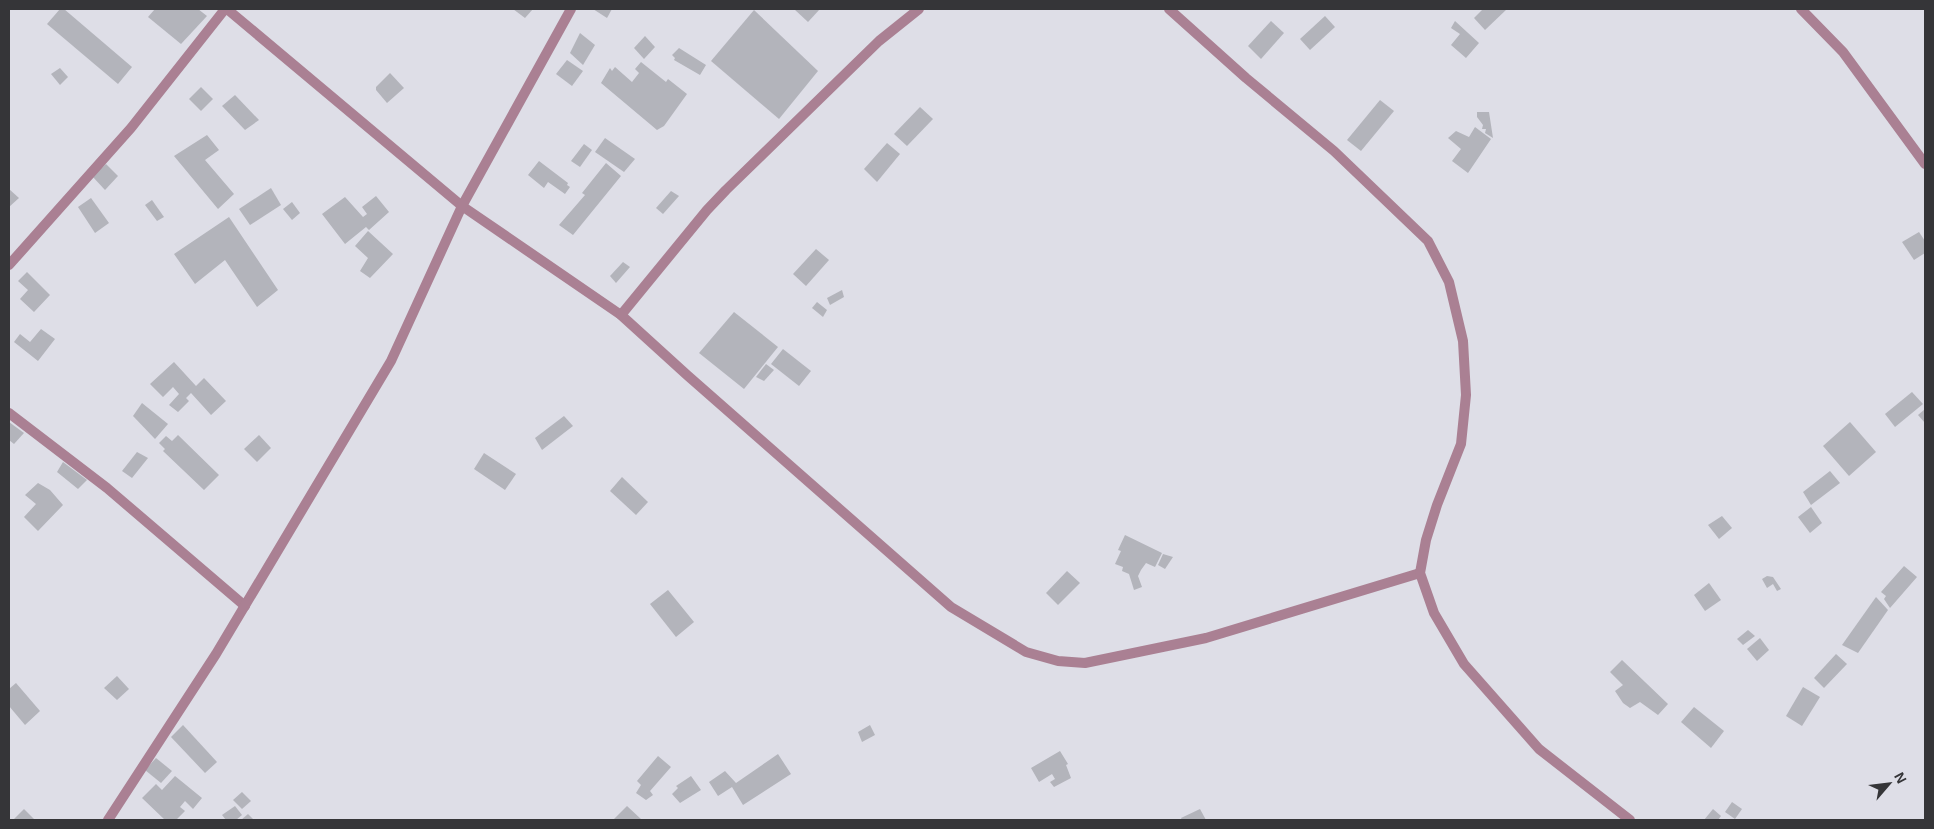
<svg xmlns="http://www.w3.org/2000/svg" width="1934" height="829" viewBox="0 0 1934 829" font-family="Helvetica,sans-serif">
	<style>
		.building { fill: #b3b4bb }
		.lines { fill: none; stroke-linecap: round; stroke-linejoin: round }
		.minor { stroke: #aa8093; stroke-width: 10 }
	</style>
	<rect width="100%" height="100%" fill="#dedee7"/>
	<g class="building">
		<polygon points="60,9 64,9 132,67 118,84 47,24"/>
		<polygon points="155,9 198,9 207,16 181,44 148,17"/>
		<polygon points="513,9 533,9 525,18"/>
		<polygon points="593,9 612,9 607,18"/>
		<polygon points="794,9 820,9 808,22"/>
		<polygon points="1483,9 1507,9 1485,30 1474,18"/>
		<polygon points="754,10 818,71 779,119 711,61"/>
		<polygon points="1325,16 1335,27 1310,50 1300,39"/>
		<polygon points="1271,21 1284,33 1261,59 1248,46"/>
		<polygon points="1455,21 1479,43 1466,58 1451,45 1460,34 1451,28"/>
		<polygon points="580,33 595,45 583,65 570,53"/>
		<polygon points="645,36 655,47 644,59 634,48"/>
		<polygon points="679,48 706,65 700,75 674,60 675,58 672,55"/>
		<polygon points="567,60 583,71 572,86 556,74"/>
		<polygon points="641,62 666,82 668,79 687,94 664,126 657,130 601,83 610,68 612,71 615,67 632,82 639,73 635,69"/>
		<polygon points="60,68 68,77 60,85 51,74"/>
		<polygon points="390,73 404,88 387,103 376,90 376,87"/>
		<polygon points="201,87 213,99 201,111 189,99"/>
		<polygon points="235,95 259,120 245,130 222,106"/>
		<polygon points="1380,100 1394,111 1361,151 1347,140"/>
		<polygon points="920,107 933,119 907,146 894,134"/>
		<polygon points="1477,112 1489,112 1493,138 1485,133 1486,129 1482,129 1483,125 1477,117"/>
		<polygon points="1475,127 1491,139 1468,173 1452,161 1461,149 1448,138 1456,131 1469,137"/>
		<polygon points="207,135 219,150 205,160 234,194 218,209 174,156"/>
		<polygon points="605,138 635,159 624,172 595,152"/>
		<polygon points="887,143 900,154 877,182 864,169"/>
		<polygon points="584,144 592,150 580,167 571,161"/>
		<polygon points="539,161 568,183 567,185 570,187 565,194 548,182 544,188 528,175"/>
		<polygon points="606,163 621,176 573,235 559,225 585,195 582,193"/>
		<polygon points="106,164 118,176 105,190 92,176"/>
		<polygon points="271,188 281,205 250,225 239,209"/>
		<polygon points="9,189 19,198 9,207"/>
		<polygon points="671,191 679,196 663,214 656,208"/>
		<polygon points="376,196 389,212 369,230 366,227 345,244 322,214 345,197 363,217 367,214 362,207"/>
		<polygon points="91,198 109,223 95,233 78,207"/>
		<polygon points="152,200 164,217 157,221 145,205"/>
		<polygon points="292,202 300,213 292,220 283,209"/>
		<polygon points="229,217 278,290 257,307 225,260 195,284 174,254"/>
		<polygon points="368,231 393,254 370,278 360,271 368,258 355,246"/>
		<polygon points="1919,232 1925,241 1925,253 1914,260 1902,242"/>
		<polygon points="816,249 829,260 806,286 793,274"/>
		<polygon points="623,262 630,267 616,283 610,276"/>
		<polygon points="27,272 50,295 34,312 20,299 28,290 18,281"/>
		<polygon points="842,290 844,297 830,305 827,298"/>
		<polygon points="817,302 827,310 823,317 812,308"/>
		<polygon points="734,312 778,347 744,389 699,353"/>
		<polygon points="41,329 55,339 38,361 14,342 20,334 30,342"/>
		<polygon points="783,349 811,371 799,386 771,364"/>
		<polygon points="174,362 196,386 204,378 226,401 211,415 191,393 186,398 189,401 178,412 169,405 179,394 173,387 163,397 150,384"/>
		<polygon points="766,364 774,370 764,381 756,377"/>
		<polygon points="1912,392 1923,404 1895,427 1885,414"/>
		<polygon points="142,403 168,424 155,439 133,416"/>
		<polygon points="1925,409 1925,423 1918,415"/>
		<polygon points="564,416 573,426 542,450 535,438"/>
		<polygon points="9,422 24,433 14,444 9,440"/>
		<polygon points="1850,422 1876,452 1849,476 1823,446"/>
		<polygon points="178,435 219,475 204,490 163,451 165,449 159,443 166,436 172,441"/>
		<polygon points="259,435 271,448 257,462 244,449"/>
		<polygon points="137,452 148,458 132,478 122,471"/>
		<polygon points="484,453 516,474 505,490 474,469"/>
		<polygon points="63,462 87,480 78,489 57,472"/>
		<polygon points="1830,471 1840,483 1811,505 1803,492"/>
		<polygon points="622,477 648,502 636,515 610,491"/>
		<polygon points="38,483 50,490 63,505 38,531 24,517 36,504 25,495"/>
		<polygon points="1811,507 1822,523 1810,533 1798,517"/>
		<polygon points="1722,516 1732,528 1719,539 1708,525"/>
		<polygon points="1125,535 1162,553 1155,567 1146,563 1141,570 1138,576 1142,587 1134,590 1129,574 1122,571 1123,567 1115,564 1121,551 1118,550"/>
		<polygon points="1163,554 1173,557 1165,569 1158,565"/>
		<polygon points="1904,566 1917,577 1890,608 1884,599 1886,596 1881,592"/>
		<polygon points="1067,571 1080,583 1058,605 1046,593"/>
		<polygon points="1767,576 1773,577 1781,589 1777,591 1773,584 1767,588 1762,579"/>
		<polygon points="1709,583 1721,600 1705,611 1694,595"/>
		<polygon points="668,590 694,622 676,637 650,604"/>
		<polygon points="1876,597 1888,610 1858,653 1842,645"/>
		<polygon points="1748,630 1755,636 1743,645 1737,639"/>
		<polygon points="1760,638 1769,650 1757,661 1747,649"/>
		<polygon points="1836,654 1847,664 1824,688 1814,678"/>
		<polygon points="1622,660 1668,704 1658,715 1640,702 1630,708 1623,703 1615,691 1623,685 1610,672"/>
		<polygon points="117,676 129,689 117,700 104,688"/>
		<polygon points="16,683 40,711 25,725 9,706 9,689"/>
		<polygon points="1803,687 1820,697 1802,726 1786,716"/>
		<polygon points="1694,707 1724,731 1711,748 1681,722"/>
		<polygon points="183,725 217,762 205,773 171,737"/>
		<polygon points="870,725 875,735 862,742 858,732"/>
		<polygon points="1060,751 1068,764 1066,765 1071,778 1054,787 1050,782 1055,779 1052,774 1039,782 1031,768"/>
		<polygon points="778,754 791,774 743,805 732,787 718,796 709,782 725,771 736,783"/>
		<polygon points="658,756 671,767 650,791 653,795 646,800 636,793 641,785 637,781"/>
		<polygon points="156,758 172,771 161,783 145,770"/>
		<polygon points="175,776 202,798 193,809 185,801 180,807 185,811 176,820 165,820 142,798 156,784 162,790"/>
		<polygon points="691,776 701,790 680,803 672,794 678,788 676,786"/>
		<polygon points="242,792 251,801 242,809 233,800"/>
		<polygon points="1732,802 1742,809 1735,819 1725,812"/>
		<polygon points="235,806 242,815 236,820 226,820 222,815"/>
		<polygon points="627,806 642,820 614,819"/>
		<polygon points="24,809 35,820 13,820"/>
		<polygon points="1200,809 1206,820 1182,820 1181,818"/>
		<polygon points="1713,809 1721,816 1718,820 1704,820"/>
		<polygon points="248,814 254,820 241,820"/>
	</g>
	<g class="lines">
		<g class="minor">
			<polyline points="227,9 462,206 621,315 687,375 951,607 1026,652 1058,661 1085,663 1206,638 1420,573"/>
			<polyline points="1169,9 1246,78 1334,151 1428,241 1449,282 1463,341 1466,395 1461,444 1437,505 1426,540 1420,573 1434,613 1464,664 1539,749 1630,820"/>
			<polyline points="1801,9 1843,52 1925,164"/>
			<polyline points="9,265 131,128 225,9"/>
			<polyline points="621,315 707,210 726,190 879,41 919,9"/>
			<polyline points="9,413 107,488 245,606"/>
			<polyline points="108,820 216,654 391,361 462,206 571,9"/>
		</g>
	</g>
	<rect width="1934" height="829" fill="none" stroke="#353538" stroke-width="20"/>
	<g transform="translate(1889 784) rotate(62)" stroke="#dedee7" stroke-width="4" paint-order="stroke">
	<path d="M0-4L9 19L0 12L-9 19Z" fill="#353538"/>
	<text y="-8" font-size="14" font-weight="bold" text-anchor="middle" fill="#353538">N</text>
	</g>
</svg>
